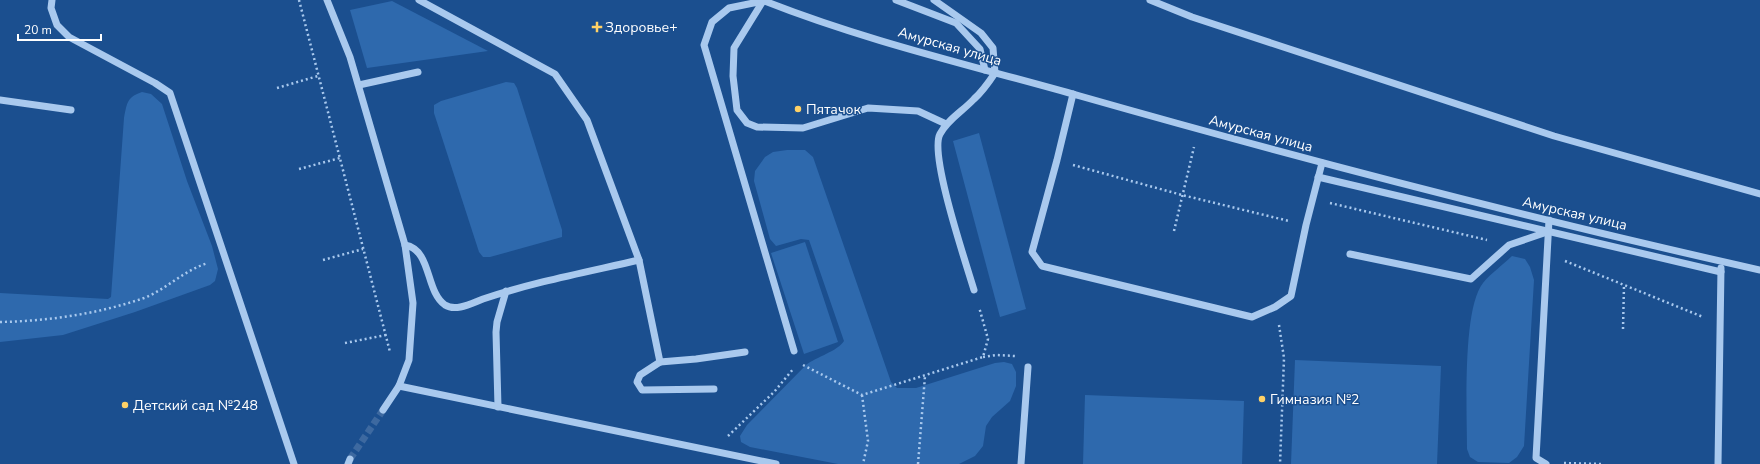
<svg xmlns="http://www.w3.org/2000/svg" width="1760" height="464" viewBox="0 0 1760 464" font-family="'Nunito Sans',sans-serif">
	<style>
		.green { fill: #2e69ad }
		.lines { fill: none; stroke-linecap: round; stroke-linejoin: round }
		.minor-tunnel { stroke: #3d69a0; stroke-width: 7; stroke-dasharray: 7 3.5; stroke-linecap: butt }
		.path { stroke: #a9c9ee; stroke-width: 2.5; stroke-dasharray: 2 3; stroke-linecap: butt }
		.minor { stroke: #a9c9ee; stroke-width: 7 }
		.poi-dot { fill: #ffd166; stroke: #1b4f8f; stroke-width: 1.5 }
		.labels { text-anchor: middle; stroke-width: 3; stroke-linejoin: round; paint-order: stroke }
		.poi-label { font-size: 14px; fill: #fff; stroke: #1b4f8f; text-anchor: start }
		.street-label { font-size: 14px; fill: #fff; stroke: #1b4f8f }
	</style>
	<rect width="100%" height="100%" fill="#1b4f8f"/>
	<g class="green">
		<polygon points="392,1 488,51 367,68 350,10"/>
		<polygon points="506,82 514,83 517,88 562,230 562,237 490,257 483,257 479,252 434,113 434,105 441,101"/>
		<path d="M142,92l9,2 11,10 25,77 25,65 6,23 -3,12 -5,4 -75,27 -72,23 -63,7v-49l108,6 3,-2 13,-179c3,-15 3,-21 18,-26z"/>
		<polygon points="979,133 1026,309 1000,317 953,141"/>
		<path d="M787,150h18l8,7 78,225 6,6h19l79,-25 9,-1 8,2 4,8v14l-6,15 -18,16 -6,9 -3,20 -8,10 -16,8h-121l-88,-17 -9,-5 -1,-6 7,-11 59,-60c10,-8 32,-14 38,-24l-35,-101 -8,-1 -25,7 -6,-7 -16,-58 1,-10 10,-14 8,-5z"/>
		<polygon points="805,242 838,342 804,354 771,253"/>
		<path d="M1512,256l13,3 5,8 4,13 -10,166 -7,11 -8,6 -31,-1 -8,-5 -3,-8c0,-36 -5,-140 16,-166 8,-10 20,-18 29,-27z"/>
		<polygon points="1295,360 1441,366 1437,464 1291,464"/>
		<polygon points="1085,395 1244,401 1242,464 1083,464"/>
	</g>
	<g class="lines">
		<polyline class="minor-tunnel" points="350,459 383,410"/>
		<g class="path">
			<polyline points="299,0 390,352"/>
			<polyline points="277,88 318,76"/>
			<polyline points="1073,165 1182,195 1289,221"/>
			<polyline points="299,169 340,158"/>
			<polyline points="1330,203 1487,240"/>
			<polyline points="1174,231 1194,147"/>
			<polyline points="323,260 363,249"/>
			<polyline points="1565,261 1703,317"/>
			<path d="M0,322c48,-1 98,-8 144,-24 23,-9 40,-28 64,-35"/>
			<polyline points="1279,325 1284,358 1280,464"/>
			<polyline points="1623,329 1624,285"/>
			<polyline points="345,343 386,335"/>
			<polyline points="983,357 996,355 1015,356"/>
			<polyline points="803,365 862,395 983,357 988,339 979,307"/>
			<polyline points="862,395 868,441 863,464"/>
			<polyline points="728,436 774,392 794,368"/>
			<polyline points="1564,463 1601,464"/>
			<polyline points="918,464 925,376"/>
		</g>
		<g class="minor">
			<polyline points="52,0 51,8 57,25 69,37 155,83 170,93 294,464"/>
			<polyline points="327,0 350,57 405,245 413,303 409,360 399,386 383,410"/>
			<polyline points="419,0 555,74 587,120 639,260 660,362"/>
			<path d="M762,0c103,41 212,66 318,96 225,64 452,123 680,174"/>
			<polyline points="896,0 956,23 980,49 985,70"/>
			<path d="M934,0l47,33 12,15 2,25c-6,9 -13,19 -21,26 -11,12 -26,20 -34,35 -11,20 26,129 34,156"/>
			<polyline points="1150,0 1192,17 1554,136 1760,194"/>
			<polyline points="763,1 729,8 712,22 704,45 794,351"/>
			<polyline points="763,1 734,48 733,76 737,110 747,123 757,127 803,128 868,108 918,111 946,124"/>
			<polyline points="359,85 418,72"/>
			<polyline points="1073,94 1057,160 1032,252 1042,266 1252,317 1275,307 1291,296 1306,225 1322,163"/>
			<polyline points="0,100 71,110"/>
			<polyline points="1318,177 1721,272"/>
			<path d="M405,245c27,5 20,46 40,60 11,7 27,-2 38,-6 51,-17 104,-27 156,-39"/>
			<polyline points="1350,254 1471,279 1509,245 1547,232"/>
			<polyline points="399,386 776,464"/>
			<polyline points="714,389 642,390 637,382 640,375 660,362 696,359 745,352"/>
			<polyline points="498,407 496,332 497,322 506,291"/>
			<polyline points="348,464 350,459"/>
			<polyline points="1021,464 1028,367"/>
			<polyline points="1546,464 1536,458 1549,220"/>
			<polyline points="1718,464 1721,268"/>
		</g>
	</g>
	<g class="poi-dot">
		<path d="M595 21h4v4h4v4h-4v4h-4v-4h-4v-4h4z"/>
		<circle cx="798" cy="109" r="4"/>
		<circle cx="1262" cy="399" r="4"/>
		<circle cx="125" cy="405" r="4"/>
	</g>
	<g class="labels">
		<g class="poi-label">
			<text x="605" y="32">Здоровье+</text>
			<text x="806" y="114">Пятачок</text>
			<text x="1270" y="404">Гимназия №2</text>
			<text x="133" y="410">Детский сад №248</text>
		</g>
		<g class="street-label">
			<text transform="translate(950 46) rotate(16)" y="5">Амурская улица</text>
			<text transform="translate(1261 133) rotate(15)" y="5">Амурская улица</text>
			<text transform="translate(1575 213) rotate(13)" y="5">Амурская улица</text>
		</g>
	</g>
	<path d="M18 34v6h83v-6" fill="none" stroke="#ffffff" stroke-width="2"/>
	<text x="24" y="34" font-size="12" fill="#ffffff" stroke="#1b4f8f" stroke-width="3" paint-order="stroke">20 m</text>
</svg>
